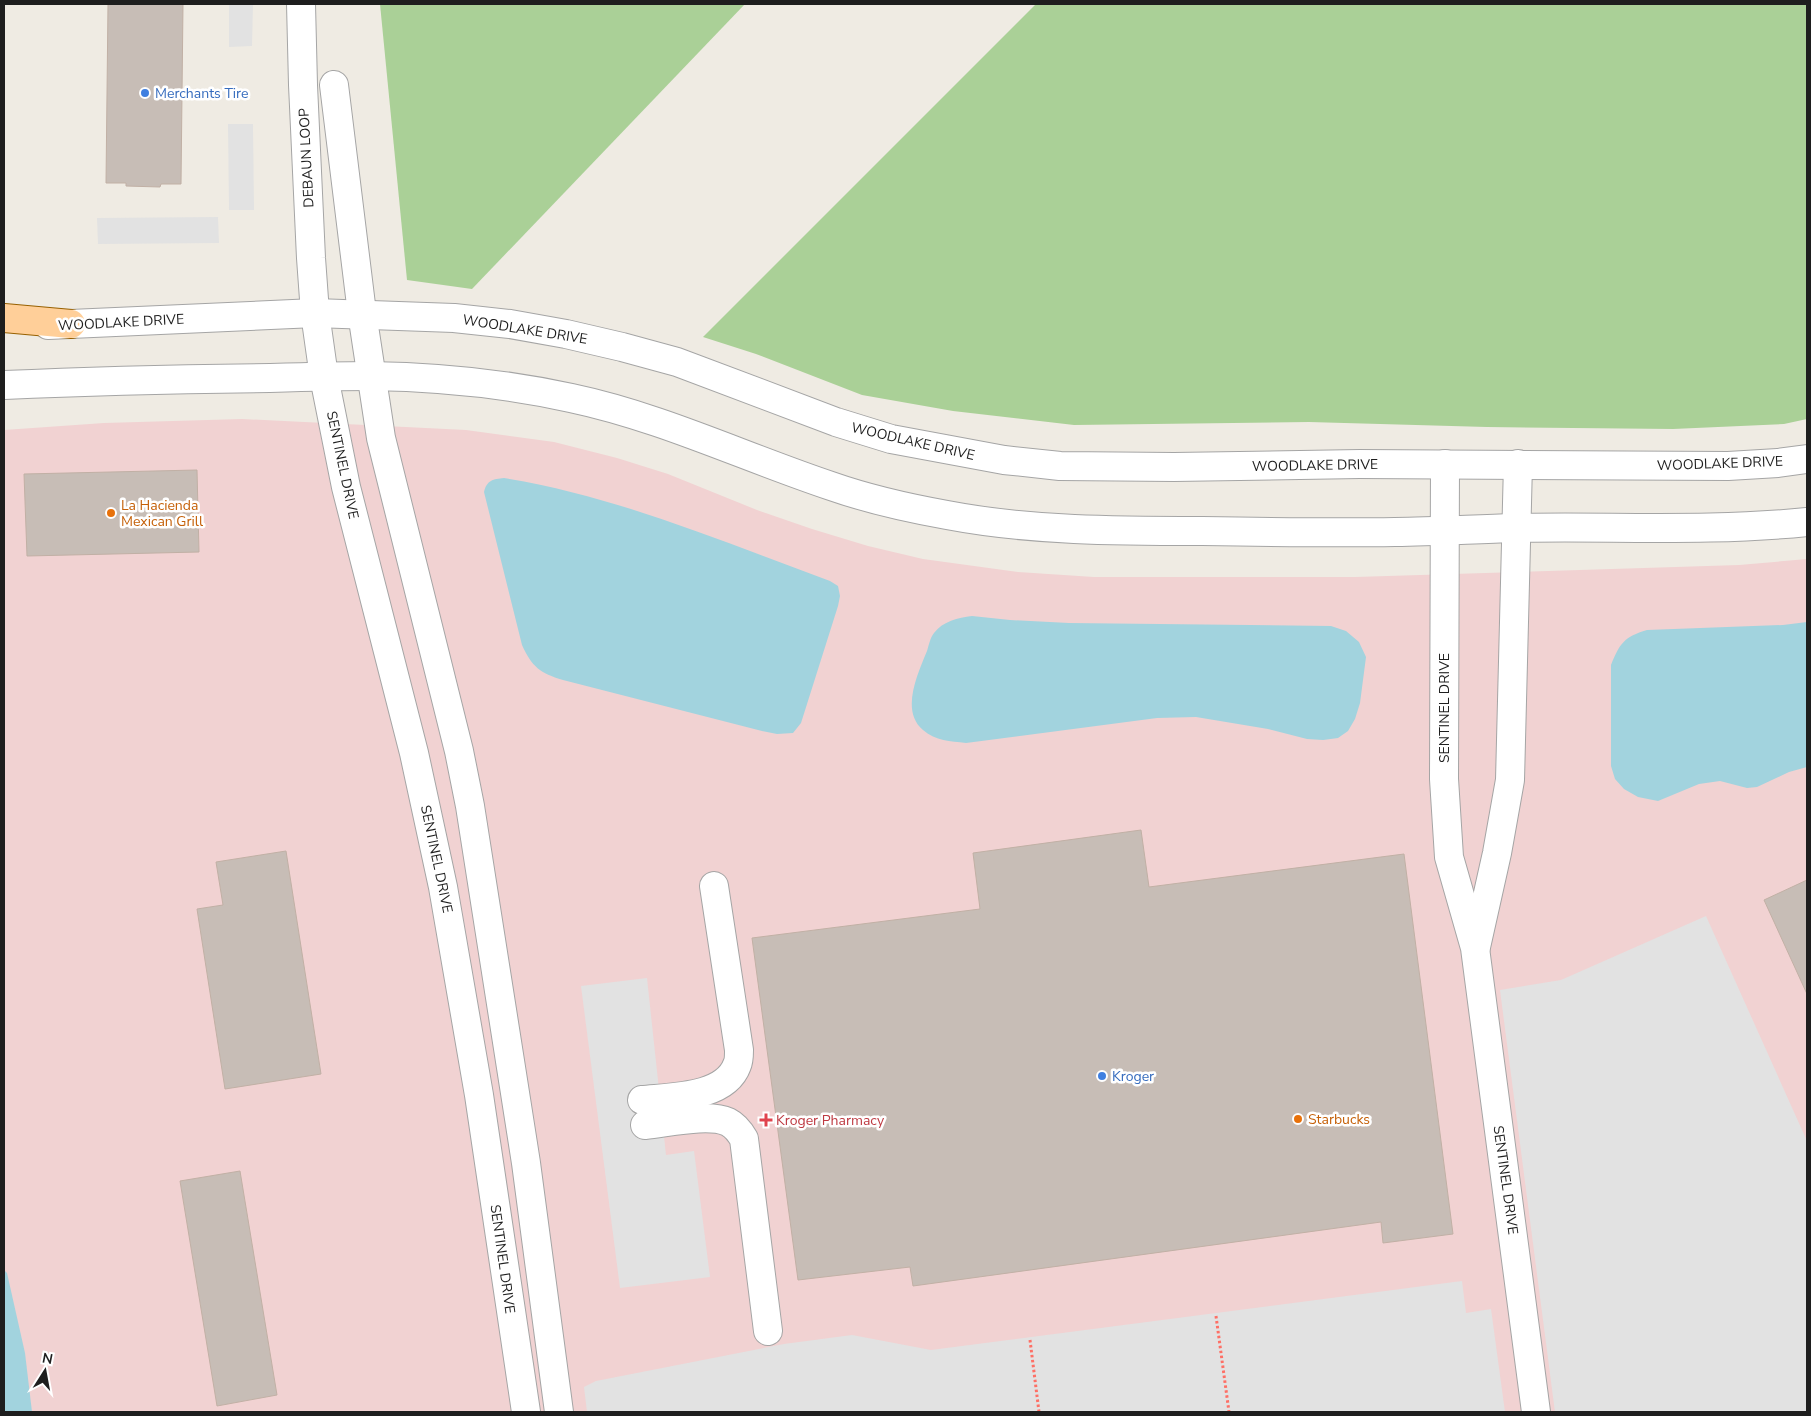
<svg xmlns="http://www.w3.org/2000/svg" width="1811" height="1416" viewBox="0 0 1811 1416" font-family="'Nunito Sans',sans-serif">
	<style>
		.commercial { fill: #f1d2d2 }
		.forest { fill: #aad097 }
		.parking { fill: #e2e2e2 }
		.water { fill: #a2d3de }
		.building { fill: #c7bdb6; stroke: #c1b0a5 }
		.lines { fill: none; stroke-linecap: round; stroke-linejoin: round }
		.minor-casing { stroke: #a5a5a5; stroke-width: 30 }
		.major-casing { stroke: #976000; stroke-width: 30 }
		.path { stroke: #fe6f65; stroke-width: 3; stroke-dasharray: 2.5 2.5; stroke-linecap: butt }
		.minor { stroke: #fff; stroke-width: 28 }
		.major { stroke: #ffcf99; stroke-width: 28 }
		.shop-dot { fill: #3f7fe0; stroke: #fff; stroke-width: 2 }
		.food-dot { fill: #e8710a; stroke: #fff; stroke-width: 2 }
		.health-dot { fill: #e0444e; stroke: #fff; stroke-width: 2 }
		.labels { text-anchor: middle; stroke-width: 5; stroke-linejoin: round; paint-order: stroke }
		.shop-label { font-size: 14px; fill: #366cbe; stroke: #fff; text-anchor: start }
		.street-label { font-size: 14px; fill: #1e1e1e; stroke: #fff }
		.food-label { font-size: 14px; fill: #c56008; stroke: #fff; text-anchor: start }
		.health-label { font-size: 14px; fill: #be3a42; stroke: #fff; text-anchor: start }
	</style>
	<rect width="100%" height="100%" fill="#efebe3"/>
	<polygon class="commercial" points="242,419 466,430 554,442 617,458 668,474 757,510 812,529 868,546 923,559 1018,572 1094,577 1355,577 1739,565 1807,559 1807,1412 4,1412 4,430 104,423"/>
	<g class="forest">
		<polygon points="380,4 745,4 472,289 407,280"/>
		<polygon points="1036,4 1807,4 1807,419 1784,424 1673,429 1487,427 1309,422 1074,425 953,411 862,395 756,354 703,337"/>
	</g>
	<g class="parking">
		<polygon points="229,4 253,4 252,46 229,47"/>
		<polygon points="228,124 253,124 254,210 229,210"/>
		<polygon points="218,217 219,243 98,244 97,218"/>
		<polygon points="1706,916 1807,1141 1807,1412 1555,1412 1500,990 1561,980"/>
		<polygon points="647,978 666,1155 694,1151 710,1277 620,1288 581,986"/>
		<polygon points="1462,1281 1466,1313 1491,1309 1505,1412 587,1412 584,1387 596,1381 784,1344 852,1335 931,1350"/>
	</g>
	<g class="water">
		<path d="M504,478c113,18 219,64 326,103l8,5 2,10 -2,10 -37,117 -8,10 -16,1 -15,-3 -199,-51c-23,-7 -31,-13 -41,-35l-38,-153c3,-12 9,-13 20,-14z"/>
		<path d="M972,616l38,4 59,3 262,3 15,5 13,11 7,15 -6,46 -5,16 -7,12 -10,7 -15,2 -16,-1 -39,-10 -72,-12 -39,1 -191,25c-16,-2 -30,-2 -43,-13 -23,-19 -5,-57 4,-79 2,-6 3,-13 7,-18 9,-12 24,-15 38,-17z"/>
		<path d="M1807,622v145l-18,5 -32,15 -10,1 -27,-7 -21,3 -41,17 -20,-4 -14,-8 -9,-10 -4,-13v-101c9,-22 13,-28 36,-35l136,-5z"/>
		<polygon points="4,1270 7,1273 25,1353 32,1412 4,1412"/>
	</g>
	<g class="building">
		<polygon points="108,4 183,4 181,184 161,184 160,187 126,186 126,183 106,183"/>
		<polygon points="197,470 199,552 27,556 24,474"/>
		<polygon points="1141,830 1149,887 1404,854 1453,1234 1383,1243 1381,1222 913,1286 910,1267 798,1280 752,938 980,909 973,853"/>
		<polygon points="286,851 321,1074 225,1089 197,909 223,905 216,862"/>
		<polygon points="1807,880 1807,994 1764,900"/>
		<polygon points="240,1171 277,1395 217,1406 180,1181"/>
	</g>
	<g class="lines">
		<g class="minor-casing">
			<g id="minor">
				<polyline points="301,4 303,85 311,258 315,313 324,377 346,487 414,753 443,887 479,1095 526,1412"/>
				<polyline points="334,85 362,313 381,438 459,751 470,806 526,1163 559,1412"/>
				<polyline points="48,325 315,313 454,318 510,324 566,334 622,347 677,362 836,422 891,439 1004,460 1060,466 1174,467 1360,464 1728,466 1778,463 1807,459"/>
				<path d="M4,385c88,-4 177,-6 266,-7 33,-1 67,-2 100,-2 65,1 138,8 201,22 90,19 173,59 260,88 37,13 77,22 116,29 84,16 170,16 255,16 64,1 129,2 193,1 40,0 79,-3 119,-4 98,-2 196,4 293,-6"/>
				<polyline points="1445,464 1444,779 1449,857 1475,948 1536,1412"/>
				<polyline points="1476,947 1497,853 1510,780 1518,464"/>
				<path d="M642,1100c29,-3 83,-2 95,-35 2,-4 2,-10 2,-15l-25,-164"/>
				<path d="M645,1125c22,-2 63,-12 83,-3 8,4 12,10 16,17l24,192"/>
			</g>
		</g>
		<g class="major-casing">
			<polyline id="major" points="4,318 71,324"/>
		</g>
		<g class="path">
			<polyline points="1216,1316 1229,1412"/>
			<polyline points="1030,1340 1039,1412"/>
		</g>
		<use href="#minor" class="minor"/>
		<use href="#major" class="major"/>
	</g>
	<g class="shop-dot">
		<circle cx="145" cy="93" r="5"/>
		<circle cx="1102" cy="1076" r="5"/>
	</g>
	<g class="food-dot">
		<circle cx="111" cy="513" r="5"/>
		<circle cx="1298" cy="1119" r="5"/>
	</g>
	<path class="health-dot" d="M763.5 1112.5h5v5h5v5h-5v5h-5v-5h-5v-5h5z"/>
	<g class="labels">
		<g class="shop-label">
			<text x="155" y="98">Merchants Tire</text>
			<text x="1112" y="1081">Kroger</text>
		</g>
		<g class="street-label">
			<text transform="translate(306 158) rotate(-93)" y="5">DEBAUN LOOP</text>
			<text transform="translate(121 322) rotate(-3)" y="5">WOODLAKE DRIVE</text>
			<text transform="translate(525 329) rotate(9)" y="5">WOODLAKE DRIVE</text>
			<text transform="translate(913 441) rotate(13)" y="5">WOODLAKE DRIVE</text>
			<text transform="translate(1720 463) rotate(-2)" y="5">WOODLAKE DRIVE</text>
			<text transform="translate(343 465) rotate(78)" y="5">SENTINEL DRIVE</text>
			<text transform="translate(1315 465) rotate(-1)" y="5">WOODLAKE DRIVE</text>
			<text transform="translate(1444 708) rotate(-90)" y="5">SENTINEL DRIVE</text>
			<text transform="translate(437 859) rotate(78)" y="5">SENTINEL DRIVE</text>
			<text transform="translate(1506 1180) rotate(82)" y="5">SENTINEL DRIVE</text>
			<text transform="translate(503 1259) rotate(82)" y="5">SENTINEL DRIVE</text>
		</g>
		<g class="food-label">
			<text x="121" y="510">La Hacienda<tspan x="121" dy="16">Mexican Grill</tspan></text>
			<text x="1308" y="1124">Starbucks</text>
		</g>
		<g class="health-label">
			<text x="776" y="1125">Kroger Pharmacy</text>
		</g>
	</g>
	<rect width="1811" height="1416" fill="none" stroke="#1e1e1e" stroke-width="10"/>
	<g transform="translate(45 1371) rotate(11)" stroke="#ffffff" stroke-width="4" paint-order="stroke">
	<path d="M0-4L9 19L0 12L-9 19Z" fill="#1e1e1e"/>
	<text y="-8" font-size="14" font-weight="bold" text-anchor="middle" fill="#1e1e1e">N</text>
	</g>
</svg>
